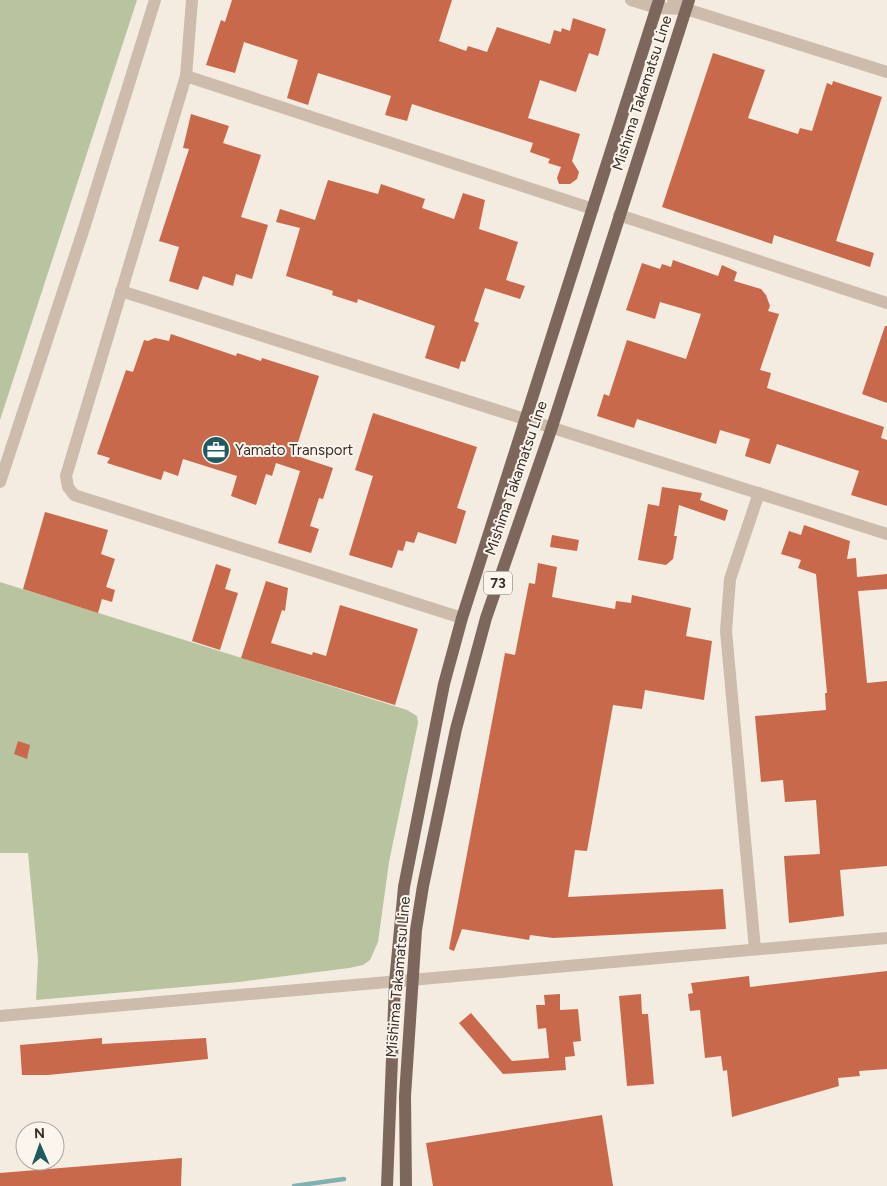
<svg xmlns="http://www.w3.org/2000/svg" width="887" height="1186" viewBox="0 0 887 1186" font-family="Figtree,sans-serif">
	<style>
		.green { fill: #b8c4a0 }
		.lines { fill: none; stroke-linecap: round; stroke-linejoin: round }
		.stream { stroke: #7fb0b2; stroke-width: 4.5 }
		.building { fill: #c8694b }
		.minor { stroke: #cdbbac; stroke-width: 12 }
		.tertiary { stroke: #cdbbac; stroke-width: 12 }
		.primary { stroke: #7d675c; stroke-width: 12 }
		.labels { text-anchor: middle; stroke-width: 4; stroke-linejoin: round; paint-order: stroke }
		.shield { fill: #fbf5ee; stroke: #756b66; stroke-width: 1 }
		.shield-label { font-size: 14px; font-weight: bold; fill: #3b302b }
		.street-label { font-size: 15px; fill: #3b302b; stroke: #fbf5ee }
		.poi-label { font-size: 15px; fill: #3b302b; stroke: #fbf5ee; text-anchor: start }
	</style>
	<rect width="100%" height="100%" fill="#f4ebe1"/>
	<g class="green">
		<polygon points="0,0 137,0 0,420"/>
		<polygon points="0,582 407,710 417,716 418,723 389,862 378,942 370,960 363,965 349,968 239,982 36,1000 38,960 28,853 0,853"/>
	</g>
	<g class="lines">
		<polyline class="stream" points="294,1186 344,1179"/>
	</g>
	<g class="building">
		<polygon points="232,0 452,0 439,41 466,51 468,46 487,52 497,27 550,44 554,30 561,32 562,28 570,31 573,18 606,29 598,56 589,53 576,92 540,80 528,118 580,134 572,161 579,172 577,179 570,184 559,184 557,178 561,167 548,163 550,159 530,152 533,143 412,104 407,121 385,115 391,96 318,73 308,105 287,98 298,60 244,42 235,73 206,65 221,20 225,22"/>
		<polygon points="713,53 765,70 748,118 798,134 800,128 812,131 827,83 832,85 833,81 882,97 836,241 874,253 870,267 774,235 772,244 662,207"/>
		<polygon points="191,114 229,126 223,143 261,155 241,217 268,225 252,279 236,274 233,286 203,276 198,290 169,281 179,247 159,241 189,149 183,148"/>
		<polygon points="328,180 378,194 381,184 425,199 422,208 454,219 463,193 485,200 479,229 518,242 506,280 525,286 520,299 485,288 474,321 479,323 465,362 461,361 459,369 425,358 435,326 358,299 357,303 332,295 333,291 286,276 300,228 276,222 280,209 315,220"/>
		<polygon points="673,260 718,276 722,265 737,272 734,281 761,289 766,295 770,306 768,311 779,314 760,370 771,373 767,388 884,427 881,438 887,440 887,506 851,495 859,471 777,444 770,464 745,456 750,439 720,430 716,444 637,419 634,428 597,416 604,394 609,396 627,340 686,359 701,314 660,302 655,319 626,310 642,263 660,269 662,264 671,267"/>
		<polygon points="885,326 887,326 887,403 862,394"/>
		<polygon points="171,334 236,356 237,353 261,361 262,358 319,376 294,455 333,468 323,499 319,498 310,526 319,529 311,553 278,543 300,471 276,463 272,476 266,474 256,505 231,496 237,476 183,459 178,476 164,471 161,480 107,463 110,458 97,454 126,370 133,372 144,340 148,341 155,338 169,341"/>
		<polygon points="373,413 477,447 457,508 466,511 456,544 418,532 414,543 406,541 403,551 398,550 392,568 349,555 373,476 355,470"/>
		<polygon points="662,487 702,493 700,500 728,510 725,521 679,505 674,536 677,536 673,559 666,565 638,560 648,504 659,506"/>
		<polygon points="45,512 108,530 101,554 115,559 106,587 115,590 112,602 102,599 98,613 23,589"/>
		<polygon points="804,525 850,541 847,559 856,558 857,577 887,574 887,589 858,591 867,683 887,681 887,866 840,870 844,916 789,923 784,856 820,854 816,800 785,802 783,780 761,782 755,716 826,710 825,693 827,693 816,574 798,568 801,560 781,554 789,531 801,535"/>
		<polygon points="552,535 579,540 577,551 550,547"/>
		<polygon points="538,563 557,567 552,597 615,609 616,601 631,603 632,595 691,608 686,636 712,641 704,700 645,690 642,709 613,705 587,851 575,850 568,897 723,889 726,929 553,938 530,935 529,940 462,929 454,951 449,949 505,653 515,655 529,583 535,584"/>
		<polygon points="216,564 231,569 225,589 238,593 220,650 192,641"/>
		<polygon points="266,581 288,588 285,611 282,610 271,643 312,655 313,652 326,656 340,605 418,629 395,705 241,658"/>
		<polygon points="18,741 30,745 27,759 14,754"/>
		<polygon points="887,971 887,1069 859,1071 860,1076 838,1078 839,1086 732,1117 727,1070 723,1071 721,1056 705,1058 700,1010 690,1011 688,994 693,993 691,983 749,976 750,987"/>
		<polygon points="560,994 560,1010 578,1009 581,1041 573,1042 575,1056 565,1057 566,1070 503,1074 459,1023 471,1013 512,1061 549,1058 546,1028 538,1029 536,1005 545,1005 544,995"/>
		<polygon points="641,994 642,1014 648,1014 654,1084 627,1086 619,996"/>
		<polygon points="102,1038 102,1044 206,1038 208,1059 48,1075 22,1075 20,1045"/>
		<polygon points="602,1115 613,1186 433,1186 426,1143"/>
		<polygon points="182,1158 181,1186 0,1186 0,1173"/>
	</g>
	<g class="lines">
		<polyline class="minor" points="755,949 726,631 730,579 759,493"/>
		<g class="tertiary">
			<polyline points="192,0 186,76 66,476 68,487 74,495 462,618"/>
			<polyline points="631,0 657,8 686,9"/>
			<polyline points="673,0 686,9 887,72"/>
			<polyline points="186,76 593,209"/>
			<polyline points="619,215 887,303"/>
			<polyline points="121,291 887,534"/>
			<polyline points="0,482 85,225 155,0"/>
			<polyline points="0,1016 887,938"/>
		</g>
		<g class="primary">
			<polyline points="387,1186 395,982 404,887 444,684 462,618 659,0"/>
			<polyline points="406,1186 405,1096 416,930 423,886 456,729 486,618 552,427 689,0"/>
		</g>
	</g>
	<defs>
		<g id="office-disc" transform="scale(1.4375)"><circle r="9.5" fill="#1f5a5e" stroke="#fbf5ee"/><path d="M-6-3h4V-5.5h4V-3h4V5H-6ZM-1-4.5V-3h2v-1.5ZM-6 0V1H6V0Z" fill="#fff"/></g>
	</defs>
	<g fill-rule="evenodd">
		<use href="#office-disc" x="216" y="450"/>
	</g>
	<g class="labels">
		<rect class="shield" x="484" y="571.5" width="28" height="23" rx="4"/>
		<g class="shield-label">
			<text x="498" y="588">73</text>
		</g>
		<g class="street-label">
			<text transform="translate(642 93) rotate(-72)" y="5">Mishima Takamatsu Line</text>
			<text transform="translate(516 478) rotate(-71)" y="5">Mishima Takamatsu Line</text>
			<text transform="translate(398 977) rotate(-85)" y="5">Mishima Takamatsu Line</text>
		</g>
		<g class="poi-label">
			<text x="235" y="455">Yamato Transport</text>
		</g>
	</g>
	<g transform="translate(40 1146) rotate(358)"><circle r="24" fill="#fbf5ee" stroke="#aea6a0"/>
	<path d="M0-4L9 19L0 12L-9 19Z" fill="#1f5a5e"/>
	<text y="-8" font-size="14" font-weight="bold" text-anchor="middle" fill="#3b302b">N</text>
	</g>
</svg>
